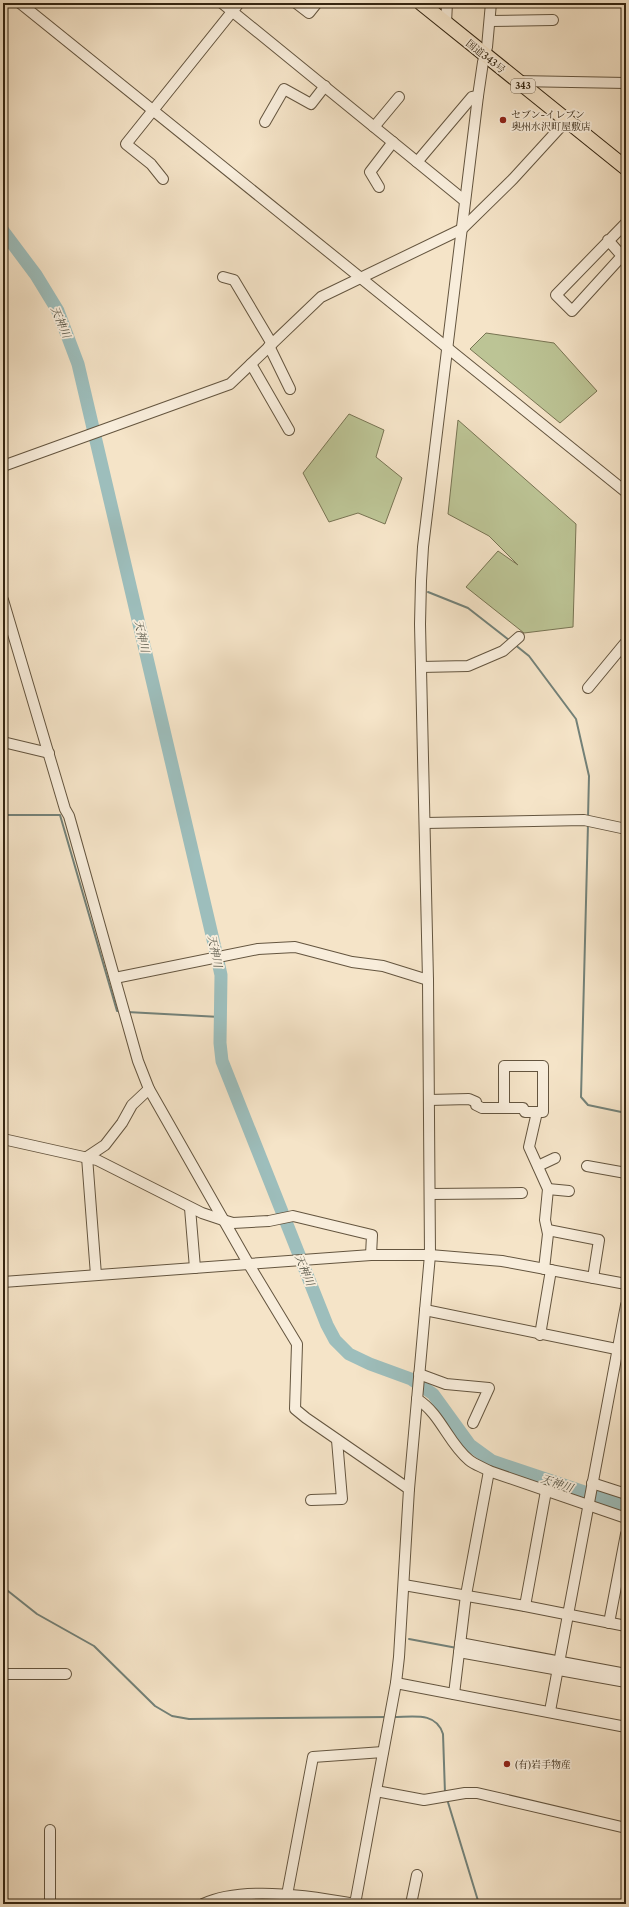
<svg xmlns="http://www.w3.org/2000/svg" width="629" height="1907" viewBox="0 0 629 1907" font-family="'Libre Caslon Text','Noto Serif JP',serif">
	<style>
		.green { fill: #bcc495; stroke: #787453 }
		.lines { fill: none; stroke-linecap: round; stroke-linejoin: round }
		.stream { stroke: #738178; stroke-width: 2 }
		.river { stroke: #9dbebc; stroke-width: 13 }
		.minor-casing { stroke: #64553f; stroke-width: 12 }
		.highway-casing { stroke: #342511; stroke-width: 16 }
		.minor { stroke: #f8eddb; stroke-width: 10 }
		.highway { stroke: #f5e4c8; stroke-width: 14 }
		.poi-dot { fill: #8f2418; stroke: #f8eddb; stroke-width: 1.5 }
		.labels { text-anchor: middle; stroke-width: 3.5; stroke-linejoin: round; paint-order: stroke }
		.shield { fill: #f8eddb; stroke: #6f614e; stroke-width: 1 }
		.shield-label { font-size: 9px; font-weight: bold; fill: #342511 }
		.street-label { font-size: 10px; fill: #342511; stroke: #f8eddb }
		.poi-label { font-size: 10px; fill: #342511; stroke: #f8eddb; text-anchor: start }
		.water-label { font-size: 11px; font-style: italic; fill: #545344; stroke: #f8eddb }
	</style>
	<rect width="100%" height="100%" fill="#f5e4c8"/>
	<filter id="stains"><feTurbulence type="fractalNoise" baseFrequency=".005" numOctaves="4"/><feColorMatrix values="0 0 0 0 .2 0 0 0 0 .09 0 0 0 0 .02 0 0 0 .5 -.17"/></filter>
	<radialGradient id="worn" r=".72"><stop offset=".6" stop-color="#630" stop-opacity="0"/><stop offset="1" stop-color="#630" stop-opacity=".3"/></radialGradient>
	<g class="green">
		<polygon points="486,333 554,343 597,391 560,423 470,349"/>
		<polygon points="349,414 384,430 376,457 402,478 385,524 358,513 329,522 303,473"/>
		<polygon points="458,420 576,524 573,627 524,633 466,587 498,551 518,565 489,536 448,514"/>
	</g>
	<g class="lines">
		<g class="stream">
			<polyline points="428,592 468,608 509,640"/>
			<polyline points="514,644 529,656 576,719 589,776 588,818"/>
			<polyline points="3,815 60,815 117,1011 121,1011"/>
			<polyline points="588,824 581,1097 588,1105 626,1113"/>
			<polyline points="127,1012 220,1017"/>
			<polyline points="3,1587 37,1614 94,1646 155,1706 172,1716 189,1719 387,1717"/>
			<polyline points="409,1639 457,1648"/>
			<path d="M393,1717c19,0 43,-6 50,17l2,59"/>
			<polyline points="447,1799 479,1904"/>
		</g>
		<polyline class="river" points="3,231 36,275 58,311 78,364 215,948 221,975 220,1043 222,1061 327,1325 335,1340 349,1354 370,1364 411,1379 433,1394 470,1445 492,1461 626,1506"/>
		<g class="minor-casing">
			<g id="minor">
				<polyline points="20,3 626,492"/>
				<polyline points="222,3 465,201"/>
				<polyline points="296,3 309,13 317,3"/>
				<polyline points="490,21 553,20"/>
				<polyline points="446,23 447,3"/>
				<polyline points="517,81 626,83"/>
				<polyline points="265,122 284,89 311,104 325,86"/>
				<polyline points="374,127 399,97"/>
				<polyline points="417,162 472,97 478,96"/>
				<polyline points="163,179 151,164 126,144 239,3"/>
				<polyline points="379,187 370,172 393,142"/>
				<polyline points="608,240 622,256 572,311 556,295 626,223"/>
				<polyline points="223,277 234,280 272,344"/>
				<polyline points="269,346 290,389"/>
				<polyline points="251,364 289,430"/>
				<polyline points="3,466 230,384 321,297 462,229 513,179 566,121"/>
				<polyline points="3,600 65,809 69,816 138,1061 149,1089 248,1263 297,1344 295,1409 306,1418 409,1489"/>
				<polyline points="421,667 468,666 503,651 519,637"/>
				<polyline points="588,688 626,642"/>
				<polyline points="3,742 49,753"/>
				<polyline points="425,823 584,820 626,829"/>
				<polyline points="115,978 258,949 295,947 352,962 383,966 428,980"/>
				<polyline points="429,1100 469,1099 476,1102 476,1105 482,1108 523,1108 525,1112 543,1112 543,1066 504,1066 504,1108"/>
				<polyline points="537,1112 529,1147 548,1189 545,1220 548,1234 544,1269"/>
				<polyline points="3,1139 97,1160 202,1213 223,1220 233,1223 269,1221 293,1216 372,1235 371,1255"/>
				<polyline points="87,1157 96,1275"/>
				<polyline points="87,1157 105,1145 122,1123 132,1105 149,1089"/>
				<polyline points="538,1166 555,1158"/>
				<polyline points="587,1166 626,1173"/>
				<polyline points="548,1189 569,1191"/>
				<polyline points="430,1194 522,1193"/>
				<polyline points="190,1208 195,1268"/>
				<polyline points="548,1230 599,1240 593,1278"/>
				<polyline points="3,1282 371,1255 430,1255 502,1261 626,1284"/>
				<polyline points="425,1310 626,1351"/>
				<polyline points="540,1335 551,1270"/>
				<polyline points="419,1374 446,1384 489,1388 473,1423"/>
				<path d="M417,1399c24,15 31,44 52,61 6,5 14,7 20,11l137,47"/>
				<polyline points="592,1483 626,1494"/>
				<polyline points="311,1500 342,1499 337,1440"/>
				<polyline points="404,1585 525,1606 626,1626"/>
				<polyline points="525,1606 546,1491"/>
				<polyline points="609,1623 626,1534"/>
				<polyline points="460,1643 626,1674"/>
				<polyline points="459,1652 626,1682"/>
				<polyline points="3,1674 66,1674"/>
				<polyline points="396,1683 626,1727"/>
				<polyline points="454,1694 466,1595 489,1471"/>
				<polyline points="550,1711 626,1305"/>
				<polyline points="376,1791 424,1800 465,1793 477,1793 626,1828"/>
				<polyline points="50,1830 50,1904"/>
				<polyline points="287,1895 313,1757 383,1752"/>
				<path d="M203,1904c39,-19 110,-8 152,0"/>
				<polyline points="355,1904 396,1683 399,1657 409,1489 430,1255 428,980 420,624 421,581 423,547 478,96 483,62 487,47 491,3"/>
				<polyline points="411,1904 417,1875"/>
			</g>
		</g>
		<g class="highway-casing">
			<polyline id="highway" points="421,3 626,168"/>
		</g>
		<use href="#minor" class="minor"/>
		<use href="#highway" class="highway"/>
	</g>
	<g class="poi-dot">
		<circle cx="503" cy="120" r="4"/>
		<circle cx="507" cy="1764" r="4"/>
	</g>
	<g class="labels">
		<rect class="shield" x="511" y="79" width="24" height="14" rx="3"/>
		<g class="shield-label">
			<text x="523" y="89">343</text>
		</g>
		<g class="street-label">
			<text transform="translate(486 56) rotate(39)" y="4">国道343号</text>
		</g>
		<g class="poi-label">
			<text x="511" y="118">セブン-イレブン<tspan x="511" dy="12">奥州水沢町屋敷店</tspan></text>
			<text x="515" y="1768">(有)岩手物産</text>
		</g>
		<g class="water-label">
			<text transform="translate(61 322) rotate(67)" y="4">天神川</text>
			<text transform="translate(142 636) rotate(77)" y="4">天神川</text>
			<text transform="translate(215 951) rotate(78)" y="4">天神川</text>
			<text transform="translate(305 1270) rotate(68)" y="4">天神川</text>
			<text transform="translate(557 1483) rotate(19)" y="4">天神川</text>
		</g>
	</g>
	<rect width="629" height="1907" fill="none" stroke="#f5e4c8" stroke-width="16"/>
	<rect x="4" y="4" width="621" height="1899" fill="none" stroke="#342511" stroke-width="2"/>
	<rect x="8" y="8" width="613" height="1891" fill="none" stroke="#342511"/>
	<rect width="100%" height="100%" filter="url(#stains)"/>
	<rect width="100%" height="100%" fill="url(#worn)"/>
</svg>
